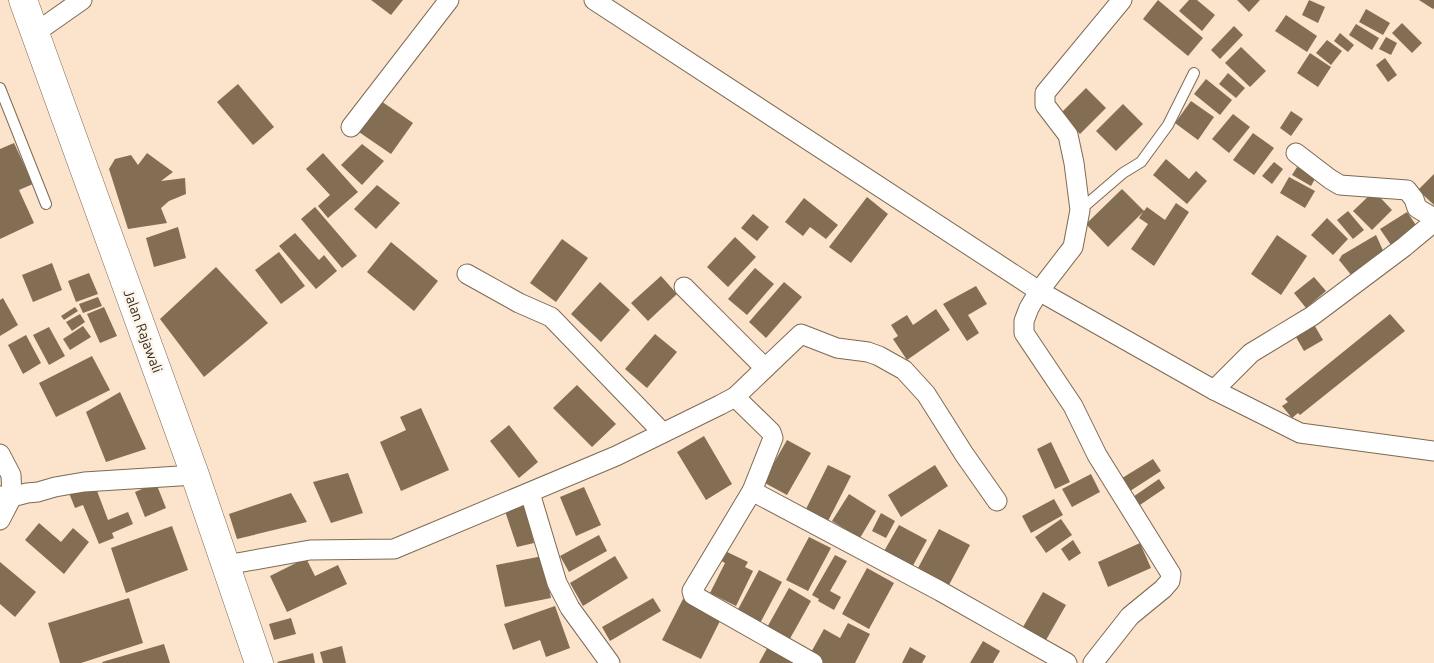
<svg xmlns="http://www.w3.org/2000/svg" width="1434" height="663" viewBox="0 0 1434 663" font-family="Ubuntu,sans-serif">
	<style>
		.building { fill: #836d53 }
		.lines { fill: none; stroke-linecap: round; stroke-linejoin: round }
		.lane-casing { stroke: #7d6952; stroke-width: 12 }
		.street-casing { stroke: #7d6952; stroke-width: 21 }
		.secondary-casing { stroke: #7d6952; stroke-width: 29 }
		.lane { stroke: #fff; stroke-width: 10 }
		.street { stroke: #fff; stroke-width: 19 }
		.secondary { stroke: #fff; stroke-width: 28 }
		.labels { text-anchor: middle; stroke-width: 5; stroke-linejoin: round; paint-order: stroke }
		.street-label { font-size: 14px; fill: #332b21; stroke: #fdf4ea }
	</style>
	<rect width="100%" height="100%" fill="#fbe4cb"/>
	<g class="building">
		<polygon points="371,0 403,0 391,15"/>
		<polygon points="1158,0 1203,38 1188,56 1143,19"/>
		<polygon points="1189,0 1197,0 1215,15 1202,31 1179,11"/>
		<polygon points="1237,0 1260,0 1249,12"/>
		<polygon points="1309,0 1325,7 1318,23 1302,15"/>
		<polygon points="1419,0 1434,0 1434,8 1433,9"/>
		<polygon points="1366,9 1390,23 1383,35 1359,22"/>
		<polygon points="1286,15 1317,36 1307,52 1275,31"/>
		<polygon points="1402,23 1422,43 1412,53 1392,33"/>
		<polygon points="1356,24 1379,38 1372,50 1349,35"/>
		<polygon points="1234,26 1243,35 1220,59 1211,50"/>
		<polygon points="1340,33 1354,45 1348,52 1334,41"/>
		<polygon points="1386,37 1397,43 1391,55 1379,49"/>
		<polygon points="1327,40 1342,51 1331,65 1316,53"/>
		<polygon points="1241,47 1266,71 1250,87 1225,63"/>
		<polygon points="1310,53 1331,67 1318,87 1297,73"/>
		<polygon points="1385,58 1397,75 1388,82 1376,65"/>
		<polygon points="1228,73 1245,88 1236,98 1219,84"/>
		<polygon points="1206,79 1232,100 1220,115 1194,94"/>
		<polygon points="238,84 274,127 253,145 217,102"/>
		<polygon points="1086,88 1106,108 1080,134 1060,114"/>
		<polygon points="378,99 413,123 391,154 356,130"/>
		<polygon points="1191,101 1214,117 1198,140 1175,123"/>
		<polygon points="1123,104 1143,124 1116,151 1096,131"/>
		<polygon points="1291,111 1303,119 1291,136 1280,128"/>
		<polygon points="1233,114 1250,127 1229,153 1212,139"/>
		<polygon points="1253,133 1274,148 1254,175 1233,160"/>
		<polygon points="14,143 33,184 19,190 34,223 0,239 0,149"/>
		<polygon points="362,144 384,161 362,185 341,165"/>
		<polygon points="147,153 173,172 161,181 185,178 186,194 169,201 161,208 167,223 128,229 109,169 115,159 131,155 138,165"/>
		<polygon points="323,153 358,192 328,218 318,206 330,195 306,169"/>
		<polygon points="1166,159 1189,179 1196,171 1207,181 1187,204 1153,175"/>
		<polygon points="1274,162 1283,169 1272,184 1262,176"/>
		<polygon points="1297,167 1316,177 1311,186 1292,175"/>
		<polygon points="1434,174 1434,205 1418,190"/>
		<polygon points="1289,177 1315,191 1305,208 1280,193"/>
		<polygon points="377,185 400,203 376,229 354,209"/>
		<polygon points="1122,189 1144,211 1147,207 1165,220 1176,203 1189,212 1154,266 1131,249 1148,224 1139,218 1143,212 1108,247 1086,224"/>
		<polygon points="1374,191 1392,210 1372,230 1353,211"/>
		<polygon points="867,197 888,214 851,263 829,247"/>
		<polygon points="804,198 838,225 826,239 810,227 803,236 785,222"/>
		<polygon points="315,207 357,256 342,268 301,219"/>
		<polygon points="1348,211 1364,230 1353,239 1337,220"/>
		<polygon points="1407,212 1418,228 1391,245 1380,229"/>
		<polygon points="753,214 769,227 757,241 741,228"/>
		<polygon points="1327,218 1348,239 1333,255 1311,235"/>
		<polygon points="178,227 186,258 154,267 146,238"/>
		<polygon points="295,233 319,260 324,255 337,271 316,289 279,246"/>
		<polygon points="1277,235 1307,256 1281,295 1251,274"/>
		<polygon points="1376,235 1386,257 1352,276 1339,260 1342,255"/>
		<polygon points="735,237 756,257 728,287 707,267"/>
		<polygon points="562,239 588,258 556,302 530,283"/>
		<polygon points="391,242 438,281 414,311 367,272"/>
		<polygon points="279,252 305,286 281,304 255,270"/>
		<polygon points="52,263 62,290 33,302 22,275"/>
		<polygon points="216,267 268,323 204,377 160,319"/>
		<polygon points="755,268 774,284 747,315 728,299"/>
		<polygon points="89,273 98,294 76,302 68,281"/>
		<polygon points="661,276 677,294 648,321 631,303"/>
		<polygon points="1314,277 1326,291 1306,308 1294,293"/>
		<polygon points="600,282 630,310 601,342 571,314"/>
		<polygon points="784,282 802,297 766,338 749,322"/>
		<polygon points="976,286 987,304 968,315 979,333 967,341 943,304"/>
		<polygon points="98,297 102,306 83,313 79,304"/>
		<polygon points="3,298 18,325 0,336 0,300"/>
		<polygon points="75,307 78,311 64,320 61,316"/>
		<polygon points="104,307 117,336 100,343 87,314"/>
		<polygon points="936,309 950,330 907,360 893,339 898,336 891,325 907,315 913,325"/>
		<polygon points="80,314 85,322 72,331 66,322"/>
		<polygon points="1390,314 1405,331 1300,415 1298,413 1292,418 1282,406 1288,402 1285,399"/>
		<polygon points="1312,321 1323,340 1304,351 1293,332"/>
		<polygon points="83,326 91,337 70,350 63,339"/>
		<polygon points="49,327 65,356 49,365 33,335"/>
		<polygon points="655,334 677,352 647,388 625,369"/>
		<polygon points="26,335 41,363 23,374 8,345"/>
		<polygon points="92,356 110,390 56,417 39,383"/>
		<polygon points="577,385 616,424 592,447 553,408"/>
		<polygon points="120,392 146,449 106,462 86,412"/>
		<polygon points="421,408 449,470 401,491 380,442 406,430 400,417"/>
		<polygon points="509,425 538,462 519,478 490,441"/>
		<polygon points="704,436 732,484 706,500 677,452"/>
		<polygon points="787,440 811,453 787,495 763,482"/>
		<polygon points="1051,442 1070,482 1055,489 1037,449"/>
		<polygon points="1153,459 1161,471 1127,493 1119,480"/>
		<polygon points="828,465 851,476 828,521 806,509"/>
		<polygon points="935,465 948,486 901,517 888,495"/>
		<polygon points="348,473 363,513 331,523 313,482"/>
		<polygon points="1091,474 1100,492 1072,507 1062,489"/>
		<polygon points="1159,479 1165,488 1137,507 1130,499"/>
		<polygon points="94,483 108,520 128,512 133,524 112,533 114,538 99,544 83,505 75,508 69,493"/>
		<polygon points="156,483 166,508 145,517 135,492"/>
		<polygon points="584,487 601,525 576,536 560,497"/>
		<polygon points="291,493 307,522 237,539 229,514"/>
		<polygon points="849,494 876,511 860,538 832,521"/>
		<polygon points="1054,499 1063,515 1031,533 1022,516"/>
		<polygon points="525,505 534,543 517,547 505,511"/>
		<polygon points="881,513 895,521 886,538 872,531"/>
		<polygon points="1061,519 1072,535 1046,553 1035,537"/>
		<polygon points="39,523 61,542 73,528 89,542 64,574 25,540"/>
		<polygon points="899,525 927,540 911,569 883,553"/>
		<polygon points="172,526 188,570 126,593 111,548"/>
		<polygon points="939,529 970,545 949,585 918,568"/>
		<polygon points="599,535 607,551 569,572 560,556"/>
		<polygon points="809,537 831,548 808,591 786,580"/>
		<polygon points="1073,540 1081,553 1069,561 1061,549"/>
		<polygon points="1140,543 1151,568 1108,587 1098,562"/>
		<polygon points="723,550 748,562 745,567 753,571 736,606 710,593 725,563 718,559"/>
		<polygon points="835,555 847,561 830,591 841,597 834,610 818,601 819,599 812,595"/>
		<polygon points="543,556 551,598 505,607 496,565"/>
		<polygon points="615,556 628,578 583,606 570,583"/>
		<polygon points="306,558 315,576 338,565 347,584 287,612 270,576"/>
		<polygon points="0,562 36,592 15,617 0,604"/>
		<polygon points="867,568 894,583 869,629 842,614"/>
		<polygon points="759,570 782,582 758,627 735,615"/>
		<polygon points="789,588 811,601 787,644 765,631"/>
		<polygon points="1043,592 1066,605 1046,640 1023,627"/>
		<polygon points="129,598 143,643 81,663 60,663 48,623"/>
		<polygon points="653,598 661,611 610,641 602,627"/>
		<polygon points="683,599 721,619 701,659 662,640"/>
		<polygon points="555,606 570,648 546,657 540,640 513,650 504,624"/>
		<polygon points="291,618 296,634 274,640 269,624"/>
		<polygon points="848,623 870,634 855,663 822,663 809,656 824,629 840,638"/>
		<polygon points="983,641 1000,651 993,663 970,663"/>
		<polygon points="164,644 170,663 103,663 102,662"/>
		<polygon points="769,645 794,663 759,663"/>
		<polygon points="342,646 346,663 323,663 320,652"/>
		<polygon points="910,647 926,656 922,663 902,663"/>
		<polygon points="313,653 315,663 278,663 277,662"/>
	</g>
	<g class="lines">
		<g class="lane-casing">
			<g id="lane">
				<polyline points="0,88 46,204"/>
				<polyline points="1080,210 1123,173 1141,162 1168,125 1194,73"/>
			</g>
		</g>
		<g class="street-casing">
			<g id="street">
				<polyline points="594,0 1039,291 1214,390 1300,433 1434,451"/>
				<polyline points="35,33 82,0"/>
				<polyline points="351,127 449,0"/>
				<polyline points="1296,153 1330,179 1340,185 1407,190 1414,199 1417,208 1434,218"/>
				<polyline points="467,274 519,303 551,317 663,433"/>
				<polyline points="684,287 765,368"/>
				<polyline points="1214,390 1251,353 1312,316 1404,247 1434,222"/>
				<polyline points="735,397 771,432 773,438 752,491 940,591 1067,663"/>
				<polyline points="0,454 11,475 12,497 0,520"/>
				<polyline points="752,491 692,591 693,595 813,663"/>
				<polyline points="530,493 557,583 570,608 610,663"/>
				<polyline points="0,496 12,497 27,493 38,492 55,487 84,482 195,475"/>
				<polyline points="226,565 310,550 394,549 616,456 720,405 735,397 801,334 837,348 868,352 879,356 904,370 926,394 964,454 997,501"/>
				<polyline points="1093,663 1130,616 1163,589 1170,581 1171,574 1097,455 1073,406 1024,333 1024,321 1029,308 1039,291 1073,247 1080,210 1074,163 1068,135 1045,105 1045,93 1122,0"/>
			</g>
		</g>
		<g class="secondary-casing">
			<polyline id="secondary" points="23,0 195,475 259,663"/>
		</g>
		<use href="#lane" class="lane"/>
		<use href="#street" class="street"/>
		<use href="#secondary" class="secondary"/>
	</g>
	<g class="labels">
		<g class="street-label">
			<text transform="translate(143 331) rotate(70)" y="5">Jalan Rajawali</text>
		</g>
	</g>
</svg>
